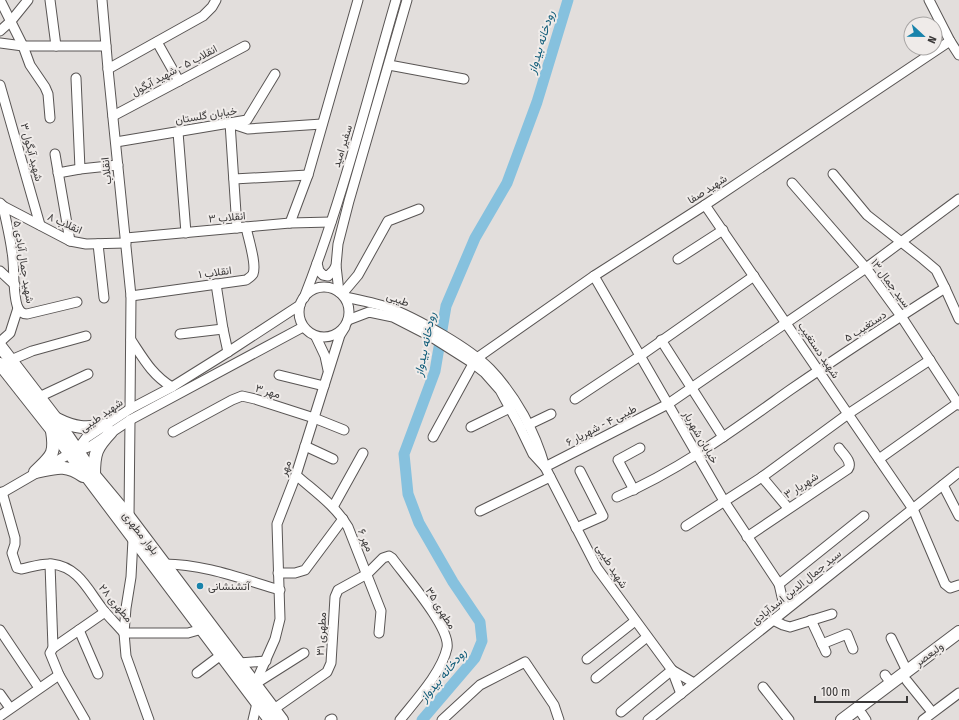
<svg xmlns="http://www.w3.org/2000/svg" width="959" height="720" viewBox="0 0 959 720" font-family="'Fira Sans Condensed',Vazirmatn,sans-serif">
	<style>
		.lines { fill: none; stroke-linecap: round; stroke-linejoin: round }
		.river { stroke: #86c1de; stroke-width: 11 }
		.minor-casing { stroke: #595554; stroke-width: 11 }
		.major-casing { stroke: #595554; stroke-width: 14 }
		.minor { stroke: #fff; stroke-width: 9 }
		.major { stroke: #fff; stroke-width: 12 }
		.poi-dot { fill: #1883ab; stroke: #efebe9; stroke-width: 1.5 }
		.labels { text-anchor: middle; stroke-width: 4; stroke-linejoin: round; paint-order: stroke }
		.street-label { font-size: 11px; fill: #3b3939; stroke: #efebe9 }
		.poi-label { font-size: 11px; fill: #3b3939; stroke: #efebe9; text-anchor: start }
		.water-label { font-size: 12px; font-style: italic; fill: #0b5976; stroke: #efebe9 }
	</style>
	<rect width="100%" height="100%" fill="#e2dedc"/>
	<g class="lines">
		<polyline class="river" points="422,720 475,658 482,641 480,622 453,582 419,523 408,494 404,454 435,371 446,306 475,238 507,183 537,102 568,0"/>
		<g class="minor-casing">
			<g id="minor">
				<polyline points="0,0 23,46 30,65 45,87 48,94 50,118"/>
				<polyline points="50,0 56,46"/>
				<polyline points="102,0 108,69 131,296 130,409"/>
				<polyline points="929,0 950,41 959,55"/>
				<polyline points="0,31 11,21 28,0"/>
				<polyline points="157,42 179,81"/>
				<polyline points="0,43 23,46 106,46"/>
				<polyline points="389,65 464,79"/>
				<polyline points="108,69 203,16 212,7 216,0"/>
				<polyline points="76,78 80,169"/>
				<polyline points="0,85 40,225"/>
				<polyline points="113,116 245,46"/>
				<polyline points="178,132 186,233"/>
				<polyline points="116,142 247,120 275,74"/>
				<polyline points="55,154 70,241"/>
				<polyline points="58,173 80,169 118,165"/>
				<polyline points="833,174 867,215 923,259 936,270 945,288 959,319"/>
				<polyline points="234,179 308,175"/>
				<polyline points="792,183 866,268 901,316 959,405"/>
				<polyline points="0,203 3,206 70,241 86,244 126,243"/>
				<polyline points="705,205 913,509 945,584 950,588 959,585"/>
				<path d="M3,206c3,15 7,30 9,46 3,15 0,42 6,56 2,4 5,6 9,6l50,-12"/>
				<polyline points="290,223 308,175 358,0"/>
				<polyline points="237,228 230,123 248,129 322,124"/>
				<polyline points="126,238 290,223 331,222"/>
				<polyline points="98,244 104,298"/>
				<polyline points="678,259 723,230"/>
				<polyline points="317,263 319,271 323,275 328,276 333,271 336,266"/>
				<polyline points="0,271 15,285"/>
				<polyline points="594,276 724,501 779,584 785,610"/>
				<polyline points="216,284 223,329 228,352"/>
				<circle cx="324" cy="312" r="25"/>
				<polyline points="339,292 336,266 338,244 349,201 407,0"/>
				<polyline points="342,294 358,275 388,221 419,209"/>
				<path d="M131,296l115,-16c3,-2 5,-3 7,-6 4,-10 -5,-36 -7,-47"/>
				<path d="M345,297c15,3 30,6 44,11 20,7 37,17 54,27 17,10 34,21 47,34 26,27 45,63 55,98l52,101 75,102 9,24"/>
				<path d="M304,298c38,-97 63,-198 92,-298"/>
				<polyline points="348,320 369,312 393,317 430,336 471,362 485,373 500,390 519,425 533,454 544,466"/>
				<polyline points="180,334 223,329"/>
				<polyline points="316,337 325,356 328,370"/>
				<path d="M131,340c12,18 21,35 41,47"/>
				<polyline points="661,340 723,437"/>
				<polyline points="0,342 10,333 18,308"/>
				<polyline points="477,358 594,276 705,205 950,41"/>
				<polyline points="11,360 32,351 86,336"/>
				<polyline points="279,375 324,386"/>
				<polyline points="39,397 88,374"/>
				<polyline points="575,399 640,356 754,276"/>
				<polyline points="528,425 551,414"/>
				<polyline points="471,427 510,408"/>
				<polyline points="173,432 232,400 242,396 255,399 314,418 344,430"/>
				<polyline points="433,437 473,364"/>
				<polyline points="305,446 333,459"/>
				<polyline points="77,450 86,438 130,409 172,387 228,352 300,305"/>
				<polyline points="879,459 958,403"/>
				<polyline points="545,467 668,404 866,268 959,199"/>
				<path d="M296,475c18,16 40,31 52,52l33,84 -2,22"/>
				<polyline points="762,477 788,508"/>
				<polyline points="943,485 959,516"/>
				<polyline points="634,490 618,460 640,448"/>
				<path d="M2,492l13,46v6l-3,9 5,15 4,1c10,-2 21,-6 31,-5 28,3 37,29 53,48 6,7 13,14 19,21h64l14,-4"/>
				<polyline points="0,494 69,454 91,446 130,420 303,327"/>
				<path d="M617,497c63,-27 118,-68 173,-107 51,-35 103,-69 155,-102"/>
				<polyline points="333,507 363,453"/>
				<polyline points="480,511 550,477"/>
				<polyline points="129,517 130,420"/>
				<polyline points="686,526 762,477 848,414 930,360"/>
				<polyline points="576,528 603,516 580,471"/>
				<path d="M747,537l101,-68c5,-7 -5,-15 -9,-21"/>
				<polyline points="133,539 131,577 126,608 124,633 126,656 149,720"/>
				<polyline points="50,564 53,648"/>
				<path d="M164,564c40,0 78,15 116,26"/>
				<polyline points="278,573 295,573 305,570 343,519"/>
				<polyline points="779,584 864,516"/>
				<polyline points="773,620 783,625 790,627 832,614"/>
				<polyline points="811,620 826,652"/>
				<polyline points="0,630 39,688"/>
				<polyline points="79,630 98,674"/>
				<polyline points="891,638 907,671"/>
				<polyline points="822,644 847,634 853,649"/>
				<polyline points="587,659 635,621"/>
				<polyline points="239,663 266,661"/>
				<polyline points="672,670 694,683"/>
				<polyline points="197,673 221,655"/>
				<polyline points="885,675 891,683"/>
				<polyline points="596,678 647,637"/>
				<polyline points="907,681 932,712"/>
				<polyline points="255,684 275,639 280,619 277,524 296,475 340,335 345,327"/>
				<polyline points="255,684 304,653"/>
				<polyline points="763,687 789,720"/>
				<polyline points="0,694 10,708"/>
				<path d="M274,709l53,-37 4,-9 4,-66 3,-7 29,-16 16,-16 6,-2 3,2c13,18 59,70 55,90 -5,24 -32,53 -47,72"/>
				<polyline points="621,712 672,670"/>
				<polyline points="862,714 866,720"/>
				<polyline points="0,716 59,675"/>
				<polyline points="85,720 59,675 50,653 53,648 105,612"/>
				<polyline points="253,720 257,703"/>
				<polyline points="330,720 332,719"/>
				<polyline points="442,720 480,685 525,662 554,705 559,720"/>
				<polyline points="648,720 959,472"/>
				<polyline points="923,720 959,693"/>
			</g>
		</g>
		<g class="major-casing">
			<g id="major">
				<polyline points="0,346 56,419 94,475 129,517 282,720"/>
				<polyline points="0,364 52,430 270,720"/>
				<path d="M57,419c18,9 28,10 49,6"/>
				<path d="M52,431c4,24 -1,25 -17,41 20,-4 30,-9 48,4"/>
				<path d="M94,475c0,-22 2,-27 17,-43"/>
				<polyline points="842,720 959,632"/>
			</g>
		</g>
		<use href="#minor" class="minor"/>
		<use href="#major" class="major"/>
	</g>
	<circle class="poi-dot" cx="200" cy="586" r="4"/>
	<g class="labels">
		<g class="street-label">
			<text transform="translate(174 70) rotate(-28)" y="4">انقلاب ۵ - شهید آبگول</text>
			<text transform="translate(206 115) rotate(-9)" y="4">خیابان گلستان</text>
			<text transform="translate(342 146) rotate(-73)" y="4">سفیر امید</text>
			<text transform="translate(32 152) rotate(75)" y="4">شهید آبگول ۳</text>
			<text transform="translate(106 171) rotate(-96)" y="4">انقلاب</text>
			<text transform="translate(707 189) rotate(-33)" y="4">شهید صفا</text>
			<text transform="translate(227 217) rotate(-5)" y="4">انقلاب ۳</text>
			<text transform="translate(65 223) rotate(24)" y="4">انقلاب ۸</text>
			<text transform="translate(24 262) rotate(81)" y="4">شهید جمال آبادی ۵</text>
			<text transform="translate(215 272) rotate(-8)" y="4">انقلاب ۱</text>
			<text transform="translate(891 283) rotate(53)" y="4">سید جمال ۱۳</text>
			<text transform="translate(398 299) rotate(20)" y="4">طیبی</text>
			<text transform="translate(865 326) rotate(-33)" y="4">دستغیب ۵</text>
			<text transform="translate(819 350) rotate(56)" y="4">شهید دستغیب</text>
			<text transform="translate(268 391) rotate(16)" y="4">مهر ۳</text>
			<text transform="translate(101 415) rotate(-35)" y="4">شهید طیبی</text>
			<text transform="translate(601 425) rotate(-27)" y="4">طیبی ۴ - شهریار ۶</text>
			<text transform="translate(701 437) rotate(60)" y="4">خیابان شهریار</text>
			<text transform="translate(285 468) rotate(-71)" y="4">مهر</text>
			<text transform="translate(801 485) rotate(-33)" y="4">شهریار ۳</text>
			<text transform="translate(141 533) rotate(52)" y="4">بلوار مطهری</text>
			<text transform="translate(366 540) rotate(67)" y="4">مهر ۶</text>
			<text transform="translate(612 566) rotate(58)" y="4">شهید طیبی</text>
			<text transform="translate(796 587) rotate(-39)" y="4">سید جمال الدین اسدآبادی</text>
			<text transform="translate(116 603) rotate(50)" y="4">مطهری ۲۸</text>
			<text transform="translate(441 608) rotate(58)" y="4">مطهری ۳۵</text>
			<text transform="translate(321 634) rotate(-87)" y="4">مطهری ۳۱</text>
			<text transform="translate(929 654) rotate(-37)" y="4">ولیعصر</text>
		</g>
		<g class="poi-label">
			<text x="208" y="590">آتشنشانی</text>
		</g>
		<g class="water-label">
			<text transform="translate(541 42) rotate(-73)" y="4">رودخانه بیدواز</text>
			<text transform="translate(425 344) rotate(-78)" y="4">رودخانه بیدواز</text>
			<text transform="translate(443 675) rotate(-50)" y="4">رودخانه بیدواز</text>
		</g>
	</g>
	<g transform="translate(923 36) rotate(112)"><circle r="19" fill="#efebe9" stroke="#a7a4a3"/>
	<path d="M0-3L7 15L0 10L-7 15Z" fill="#1883ab"/>
	<text y="-6" font-size="11" font-weight="bold" text-anchor="middle" fill="#3b3939">N</text>
	</g>
	<path d="M815 696v6h92v-6" fill="none" stroke="#3b3939" stroke-width="2"/>
	<text x="821" y="696" font-size="12" fill="#3b3939" stroke="#efebe9" stroke-width="3" paint-order="stroke">100 m</text>
</svg>
